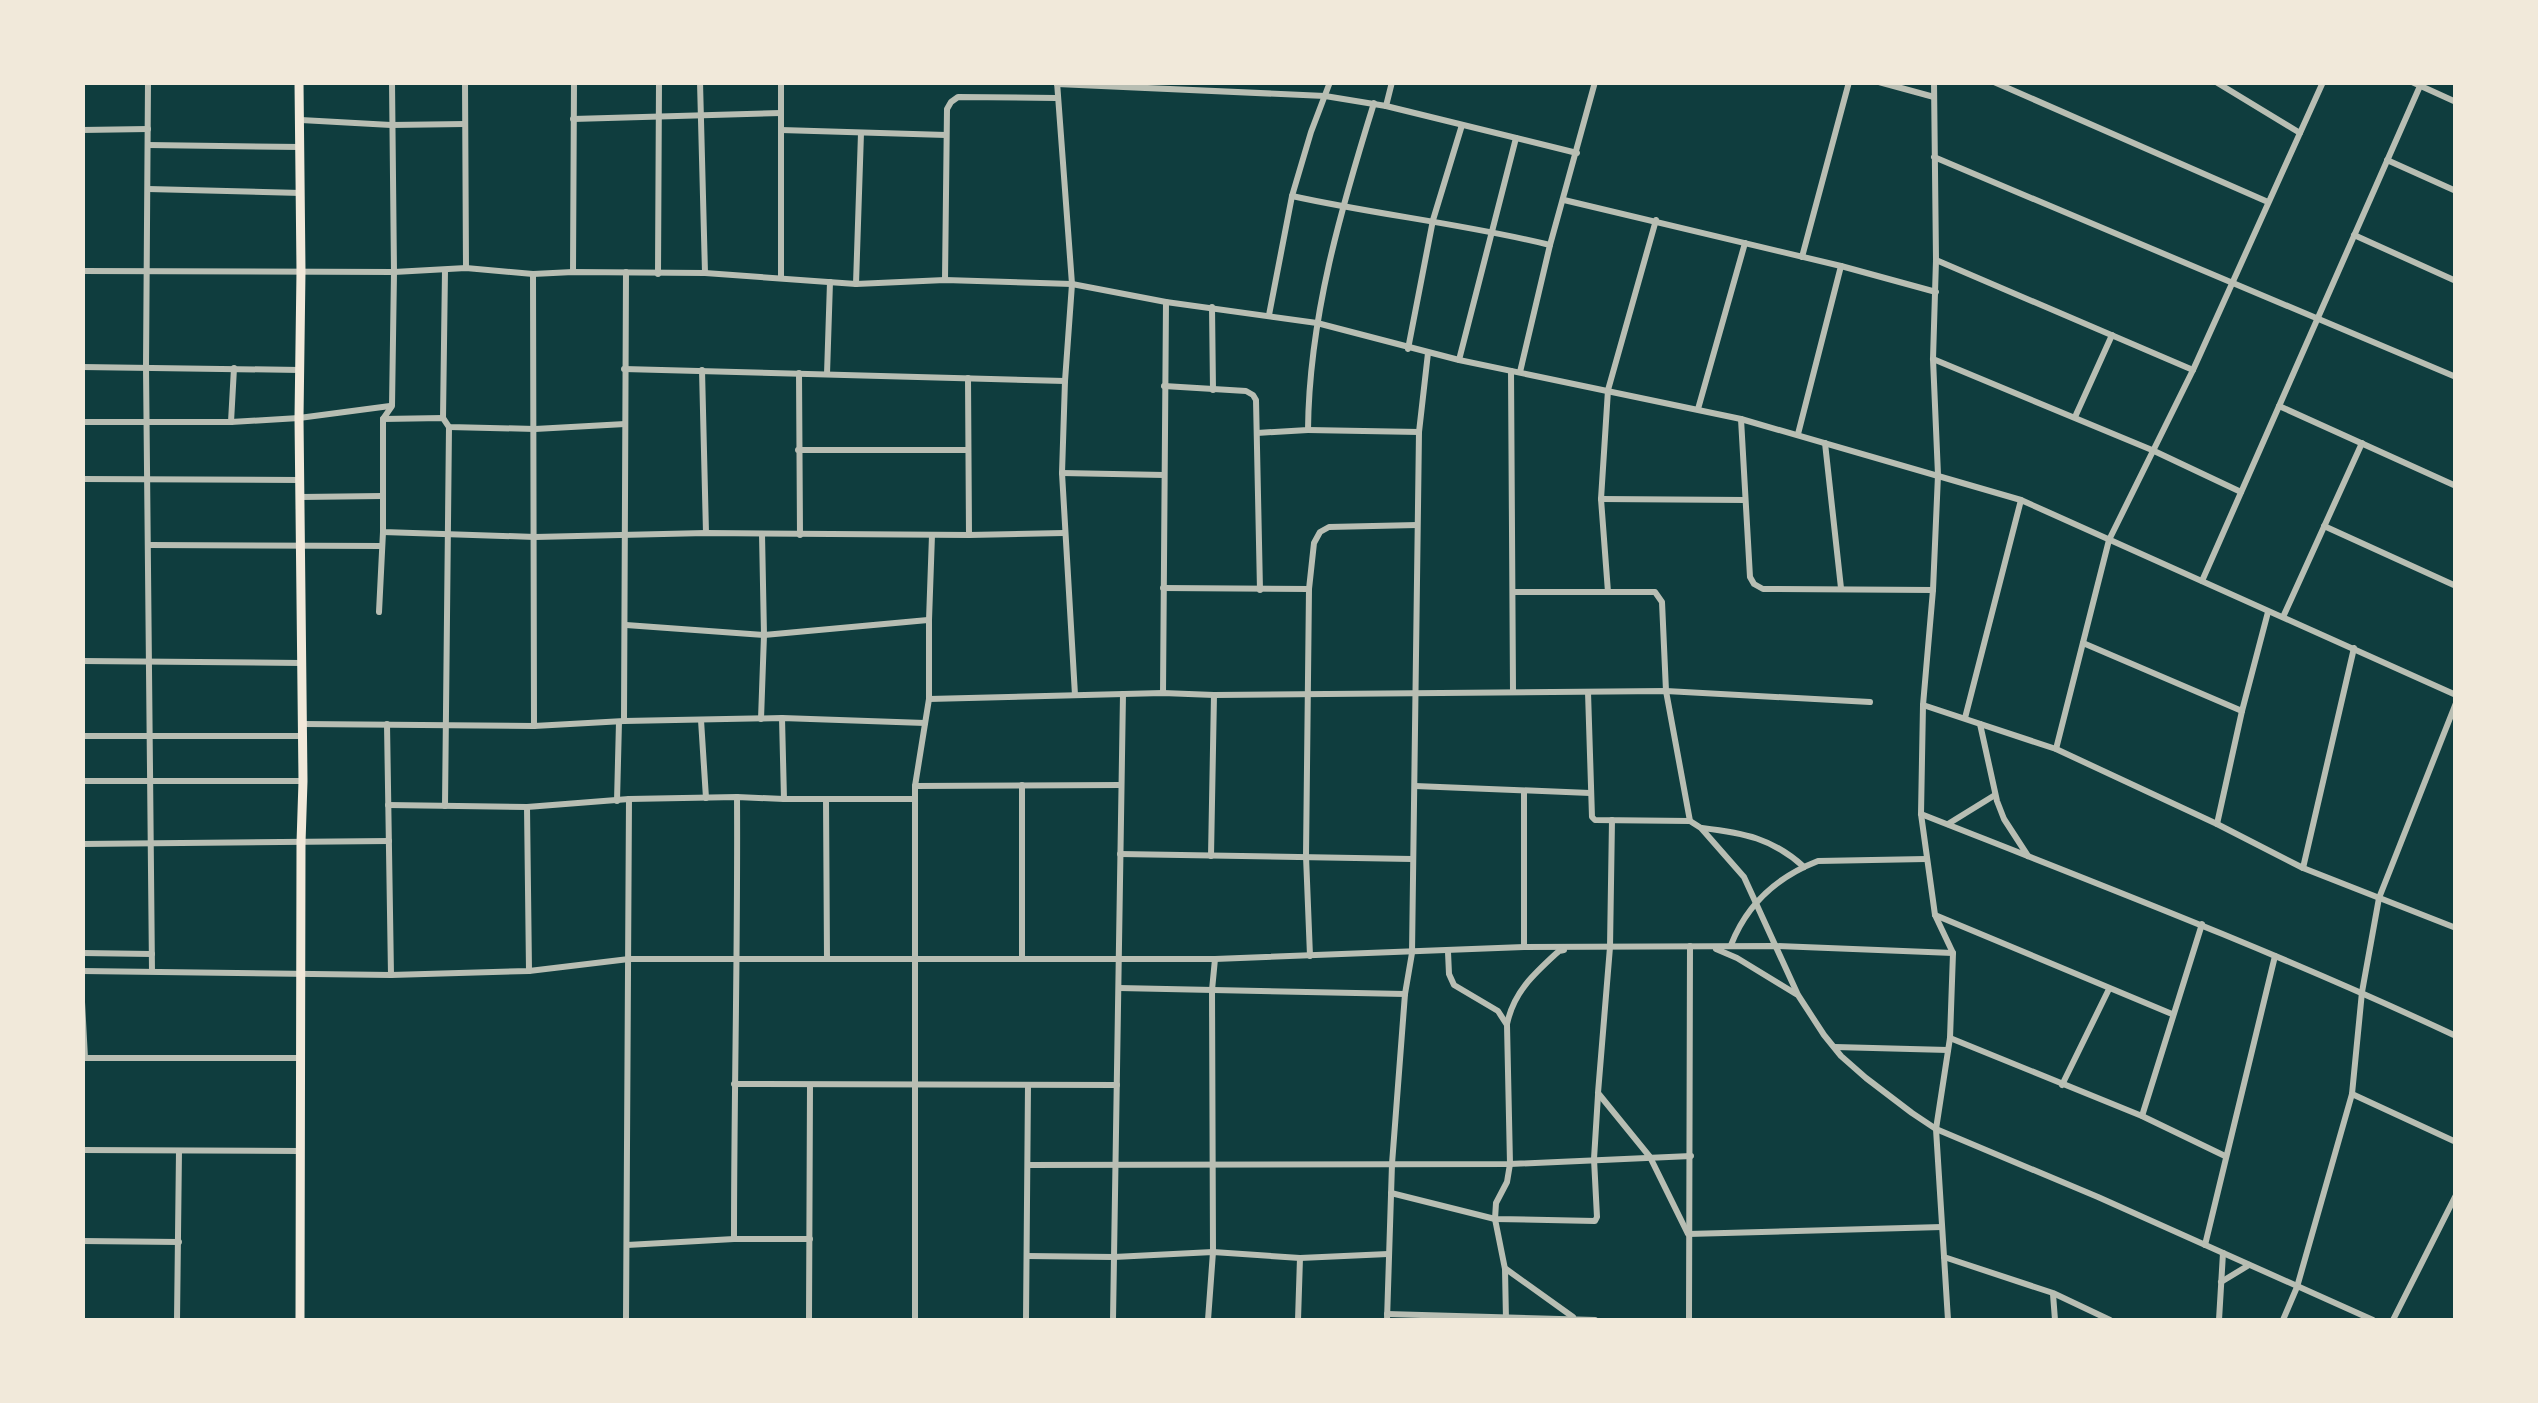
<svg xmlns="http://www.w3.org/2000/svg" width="2538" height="1403" viewBox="0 0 2538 1403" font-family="'Space Grotesk',sans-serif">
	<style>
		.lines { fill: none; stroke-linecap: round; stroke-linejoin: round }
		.minor { stroke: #b8beb3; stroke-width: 6 }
		.secondary { stroke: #f1e9da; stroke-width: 9 }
	</style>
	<rect width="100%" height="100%" fill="#0f3d3e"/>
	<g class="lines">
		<g class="minor">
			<polyline points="148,82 146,367 152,971"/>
			<polyline points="392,82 394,272 392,406 383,419 383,532 535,537 706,533 969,535 1064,533"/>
			<polyline points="465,82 466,268"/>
			<polyline points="700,82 705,273"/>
			<polyline points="1057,82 1072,284 1065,381 1062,473 1075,695"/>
			<polyline points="1879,82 1934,97"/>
			<polyline points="1934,82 1936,260 1933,359 1938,475 1933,590 1923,705 1921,814 1935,915 1953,953 1950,1038 1936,1129 1948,1320"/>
			<polyline points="1994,82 2268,202"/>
			<polyline points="2216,82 2300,133"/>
			<polyline points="2412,82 2456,102"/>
			<polyline points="1057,84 1325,96 1386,106 1577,153"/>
			<polyline points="1386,106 1392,82"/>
			<polyline points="573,119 781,113"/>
			<polyline points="301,120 391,125 465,124"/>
			<polyline points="82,130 148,129"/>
			<polyline points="781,130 946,135"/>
			<polyline points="148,145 301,147"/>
			<polyline points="1934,157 2456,377"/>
			<polyline points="2387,160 2456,191"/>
			<polyline points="148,189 301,193"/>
			<path d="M1292,196c86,19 173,28 258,49"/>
			<polyline points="1564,200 1841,266 1936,292"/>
			<polyline points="2354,235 2456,281"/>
			<polyline points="1802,257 1849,82"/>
			<polyline points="1936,260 2193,370"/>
			<polyline points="82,271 394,272 466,268 533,274 573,272 705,273 856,284 945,280 1072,284 1166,302 1317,323 1459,360 1741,419 2021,500 2456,695"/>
			<polyline points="573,272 574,82"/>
			<polyline points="533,274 534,726"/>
			<polyline points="658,274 659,82"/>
			<polyline points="781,277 781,82"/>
			<polyline points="945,280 947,109 951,102 958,97 1056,98"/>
			<polyline points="856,284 861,133"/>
			<polyline points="1212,307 1213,390"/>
			<polyline points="1269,315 1292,196 1311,132 1330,82"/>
			<polyline points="1408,349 1433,220 1462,125"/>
			<polyline points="1933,359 2152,450 2241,492"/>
			<polyline points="1459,360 1516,138"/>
			<polyline points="82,367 300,370"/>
			<polyline points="624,369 1065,381"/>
			<polyline points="702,370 706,533"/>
			<polyline points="1511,371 1513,691"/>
			<polyline points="1520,372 1550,245 1595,82"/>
			<polyline points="799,373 800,535"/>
			<polyline points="827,374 830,282"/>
			<polyline points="968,378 969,535"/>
			<polyline points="1164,386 1246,391 1253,395 1256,400 1260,590"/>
			<polyline points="2279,406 2456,486"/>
			<polyline points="1698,409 1745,243"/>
			<polyline points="2075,417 2112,335"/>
			<polyline points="443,418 445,270"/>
			<polyline points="383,419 443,418 449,427 535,429 625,424"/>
			<polyline points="1741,419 1750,577 1754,584 1763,589 1933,590"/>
			<polyline points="82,422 231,422 299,418 390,406"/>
			<polyline points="231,422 234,368"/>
			<polyline points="1308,430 1419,432"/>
			<path d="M1257,433l51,-3c1,-112 33,-221 66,-327"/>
			<polyline points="1798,434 1841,266"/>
			<polyline points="1825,443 1841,588"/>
			<polyline points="798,450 968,450"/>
			<polyline points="1062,473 1164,475"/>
			<polyline points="82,479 300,480"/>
			<polyline points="301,497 382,496"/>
			<polyline points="1601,499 1745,500"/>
			<polyline points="2324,526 2456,586"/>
			<polyline points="149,545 382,546"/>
			<polyline points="2202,581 2420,86"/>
			<polyline points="1163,588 1309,589"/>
			<polyline points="1514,592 1655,592 1662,602 1666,691 1690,821"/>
			<polyline points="1608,592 1601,499 1608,390 1656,220"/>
			<polyline points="379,612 383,532"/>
			<polyline points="2283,617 2362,443"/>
			<polyline points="626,625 764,635 928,620"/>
			<polyline points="2083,643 2242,711"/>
			<polyline points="2456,656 2456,673"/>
			<polyline points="82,661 301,663"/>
			<polyline points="1588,692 1592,817 1595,820 1690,821 1701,828 1744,877 1798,995 1824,1035 1841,1056 1866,1078 1912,1113 1936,1129 2098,1197 2373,1320"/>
			<polyline points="1163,693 1166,302"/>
			<polyline points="929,699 1163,693 1214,695 1666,691 1870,702"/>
			<polyline points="1923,705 2056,749 2217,824 2303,868 2456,928"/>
			<polyline points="782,718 784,799"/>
			<polyline points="1965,718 2021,500"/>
			<polyline points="761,719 764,635 762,534"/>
			<polyline points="701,720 706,798"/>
			<polyline points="624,721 626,272"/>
			<polyline points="303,724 534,726 624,721 782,718 925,723"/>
			<polyline points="387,724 391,975"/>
			<polyline points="1980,724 1997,801 2004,819 2028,856"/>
			<polyline points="82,736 301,736"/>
			<polyline points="2056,749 2109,540 2193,370 2323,82"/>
			<polyline points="82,781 303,781"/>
			<polyline points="915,786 1121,785"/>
			<polyline points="1415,786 1590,793"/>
			<polyline points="1524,792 1524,947"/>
			<polyline points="826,799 827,959"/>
			<polyline points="617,801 619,722"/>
			<polyline points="388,805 527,807 629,799 737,797 784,799 915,799"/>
			<polyline points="445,806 449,427"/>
			<polyline points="527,807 529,971"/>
			<path d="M1921,814c180,71 360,140 535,222"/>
			<polyline points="1612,820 1610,947 1598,1093 1650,1157 1688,1234 1942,1227"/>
			<polyline points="1948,824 1995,795"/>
			<polyline points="2217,824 2242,711 2268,612"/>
			<path d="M1702,828c42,5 70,10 102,39"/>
			<polyline points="82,844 389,841"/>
			<polyline points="1120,854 1412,859"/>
			<polyline points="1211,856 1214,695"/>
			<polyline points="2303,868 2354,648"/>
			<polyline points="1935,915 2172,1014"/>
			<path d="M1731,945c16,-41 46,-68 87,-84l108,-2"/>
			<polyline points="1716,949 1737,958 1796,994"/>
			<polyline points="1448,952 1449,974 1454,985 1498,1011 1507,1025 1510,1164 1507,1182 1496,1203 1495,1219 1505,1269 1506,1320"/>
			<polyline points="82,953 152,954"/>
			<polyline points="1310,956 1306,856 1309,589 1314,543 1320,532 1329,527 1417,525"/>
			<polyline points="1022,959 1022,785"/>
			<polyline points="82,971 391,975 529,971 629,959 1215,959 1524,947 1775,946 1953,953"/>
			<polyline points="1119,988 1405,994"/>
			<polyline points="82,1002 85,1058"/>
			<path d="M1507,1024c7,-33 28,-51 52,-73l5,-1"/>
			<polyline points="1950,1038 2142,1116 2225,1156"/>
			<polyline points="1835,1047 1948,1050"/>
			<polyline points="82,1058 301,1058"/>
			<polyline points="734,1084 1117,1085"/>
			<polyline points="2062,1085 2109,989"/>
			<polyline points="2352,1094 2456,1142"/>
			<polyline points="2142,1116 2202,924"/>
			<polyline points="82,1150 300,1151"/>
			<polyline points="1028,1165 1510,1164 1691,1156"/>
			<polyline points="1391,1193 1495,1219 1595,1221 1597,1217 1594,1159 1598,1095"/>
			<path d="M734,1239c0,-148 4,-295 3,-442"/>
			<polyline points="82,1241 179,1242"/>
			<polyline points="627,1245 734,1239 810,1239"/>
			<polyline points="2205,1245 2275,956"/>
			<polyline points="1027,1256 1114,1257 1213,1252 1300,1258 1388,1254"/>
			<polyline points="1944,1257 2053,1293 2110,1320"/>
			<polyline points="1506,1269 1573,1317"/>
			<polyline points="2221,1282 2249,1265"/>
			<polyline points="2053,1294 2055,1320"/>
			<polyline points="1387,1314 1595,1320"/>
			<polyline points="177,1320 179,1151"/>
			<polyline points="626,1320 629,799"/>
			<polyline points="809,1320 810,1085"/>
			<polyline points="915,1320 915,786 929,699 929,620 932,535"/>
			<polyline points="1026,1320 1028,1085"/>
			<polyline points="1113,1320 1123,694"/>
			<polyline points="1208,1320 1213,1252 1212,990 1215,959"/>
			<polyline points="1298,1320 1300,1258"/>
			<polyline points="1387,1320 1392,1164 1405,994 1412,953 1419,432 1428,353"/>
			<polyline points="1689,1320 1690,946"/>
			<polyline points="2219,1320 2223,1253"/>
			<polyline points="2283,1320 2297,1287 2352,1094 2362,992 2379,898 2456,703"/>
			<polyline points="2393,1320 2456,1195"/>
		</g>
		<polyline class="secondary" points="299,82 301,271 299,418 303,781 301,843 300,1320"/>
	</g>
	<rect width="2538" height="1403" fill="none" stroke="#f1e9da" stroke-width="170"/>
</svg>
